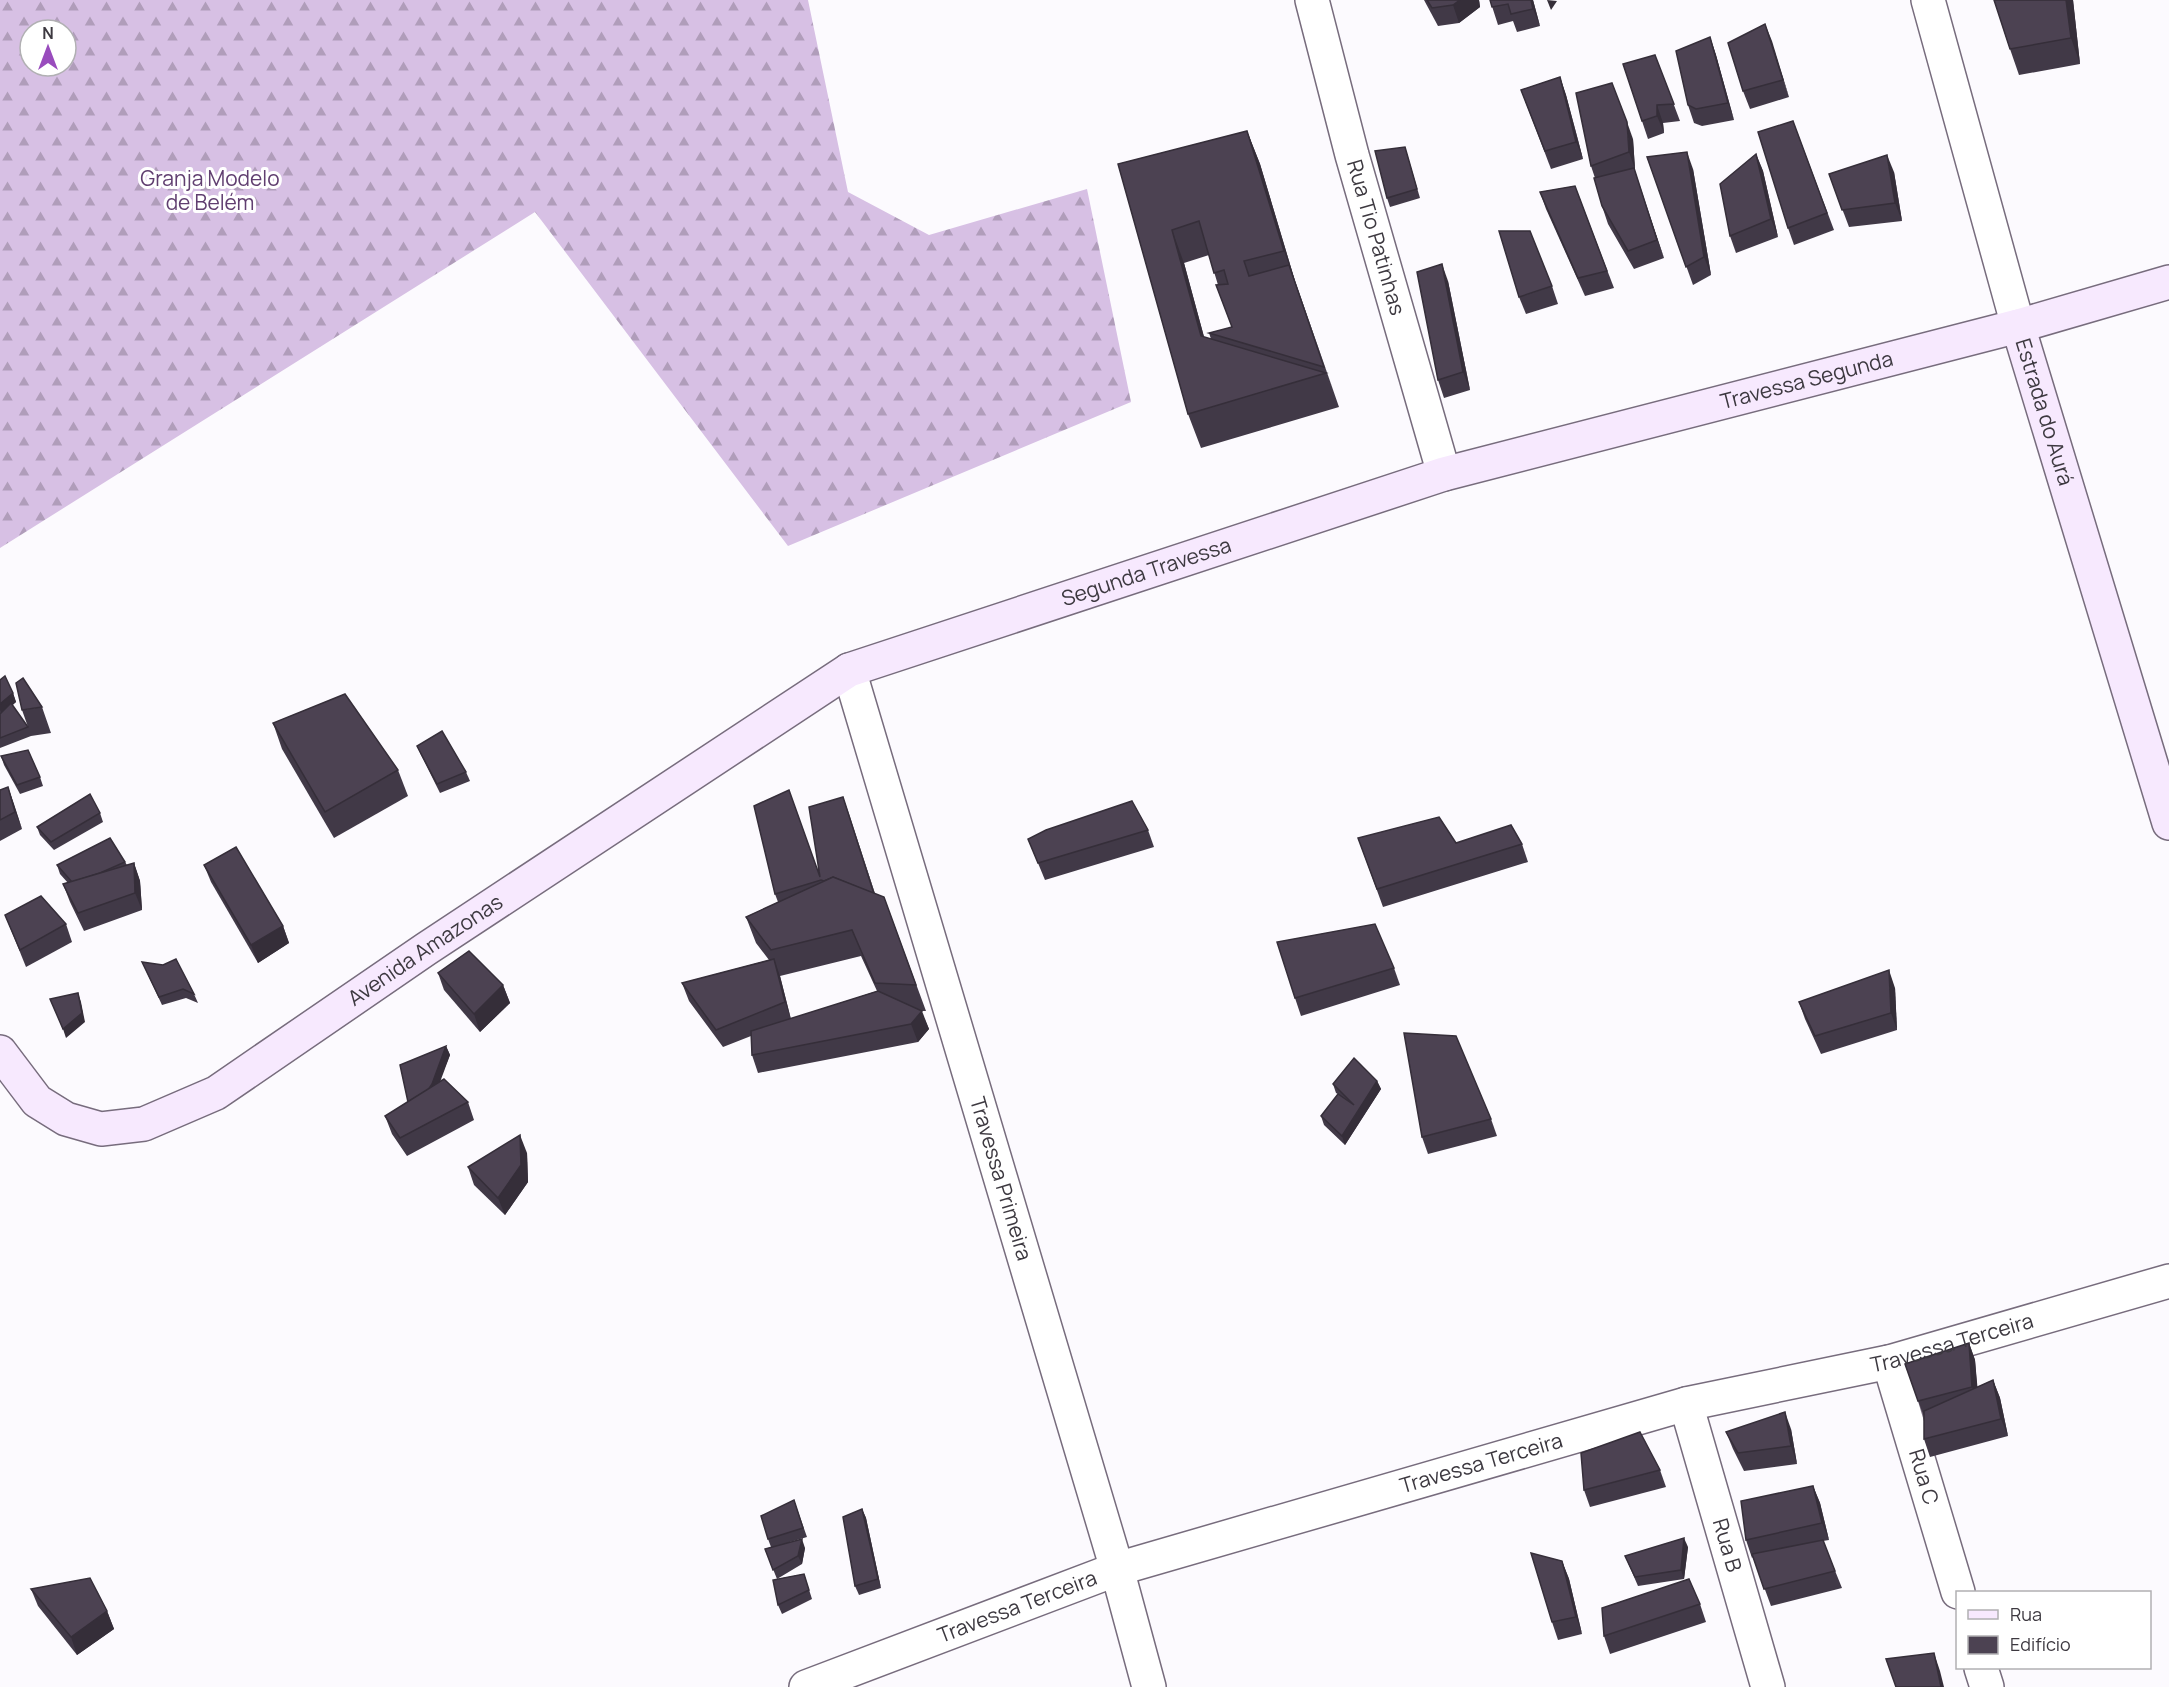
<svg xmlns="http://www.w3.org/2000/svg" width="2169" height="1687" viewBox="0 0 2169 1687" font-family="Manrope,sans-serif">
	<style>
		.forest { fill: url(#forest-firs); fill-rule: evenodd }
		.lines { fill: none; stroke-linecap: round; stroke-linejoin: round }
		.street-casing { stroke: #776c7d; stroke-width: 36 }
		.secondary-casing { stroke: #776c7d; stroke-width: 36 }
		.street { stroke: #fff; stroke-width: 33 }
		.secondary { stroke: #f7e9fe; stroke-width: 33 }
		.wall { fill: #413947; fill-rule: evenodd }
		.shaded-wall { fill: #352e39 }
		.building { fill: #4c4252; stroke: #352e39; stroke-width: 1.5 }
		.labels { text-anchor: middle; stroke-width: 6; stroke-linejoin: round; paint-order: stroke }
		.park-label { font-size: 21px; fill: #603e70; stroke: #fff }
		.street-label { font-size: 21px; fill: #3d3940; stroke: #fff }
	</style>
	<defs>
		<pattern id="forest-firs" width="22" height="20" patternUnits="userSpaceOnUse" patternTransform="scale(1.5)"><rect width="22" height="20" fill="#d7c0e4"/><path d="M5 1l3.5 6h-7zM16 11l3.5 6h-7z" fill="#b09dba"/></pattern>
	</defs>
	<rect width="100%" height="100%" fill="#fcfafe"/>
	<path class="forest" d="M0,0h808l40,192 81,43 158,-46 44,213 -343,144 -253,-334 -535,336zM30,30h36v36h-36z"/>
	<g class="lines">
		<g class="street-casing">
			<g id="street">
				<path id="s1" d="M1312,0l40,155 92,319"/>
				<polyline points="1928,0 2018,326"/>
				<path id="s2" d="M849,670l268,899 32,118"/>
				<path id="s3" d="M1889,1362l69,230"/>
				<path id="s4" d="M1686,1404l82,283"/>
				<polyline points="1981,1668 1987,1687"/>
				<path id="s5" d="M806,1687l311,-118 569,-165 203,-42 280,-81"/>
			</g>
		</g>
		<g class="secondary-casing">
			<g id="secondary">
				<path id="s6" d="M2018,326l151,497"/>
				<path id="s7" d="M0,1052l37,49 29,18 35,10 43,-5 72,-31 210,-144 423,-279 595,-196 574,-148 151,-44"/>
			</g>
		</g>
		<use href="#street" class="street"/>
		<use href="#secondary" class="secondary"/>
	</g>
	<g class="wall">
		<polygon points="1424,0 1479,0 1480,7 1459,23 1438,26"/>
		<polygon points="1490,0 1533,0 1540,26 1517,32 1513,21 1498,25"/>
		<polygon points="1994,0 2073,0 2080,64 2019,75 2010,49"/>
		<polygon points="1765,24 1789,97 1750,109 1743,91"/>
		<polygon points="1710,37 1716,55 1734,120 1702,126 1694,123 1688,105"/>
		<polygon points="1655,55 1680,121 1663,123 1664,133 1648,139 1642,121"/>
		<polygon points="1560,77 1566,95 1583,159 1551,169 1521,90"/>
		<polygon points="1793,121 1834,230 1794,245 1788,228"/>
		<path d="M1247,131l13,33 35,117 44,126 -138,41 -13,-34 -70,-250zM1209,255l9,30h-2l16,42 -23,6 2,6 -7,-2 -20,-74z"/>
		<polygon points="1633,139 1635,169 1634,170 1664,258 1634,269 1608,224 1602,206 1595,178 1591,166"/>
		<polygon points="1405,147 1420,198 1390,207 1387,198"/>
		<polygon points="1756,154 1763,171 1778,237 1736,253 1730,236"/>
		<polygon points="1647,157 1693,169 1711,275 1693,285"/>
		<polygon points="1894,172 1902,221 1849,227 1829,174"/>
		<polygon points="1575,186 1614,288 1585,296 1546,209 1540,192"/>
		<polygon points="1448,281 1470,390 1444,398 1438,380"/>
		<polygon points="1552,286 1558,304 1526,314 1519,297"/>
		<polygon points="0,680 13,693 16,702 12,705 28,727 22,710 42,707 51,733 31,736 0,748"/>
		<polygon points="273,723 398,770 408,796 334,838 282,749"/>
		<polygon points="417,746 466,772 470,781 440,793 421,755"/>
		<polygon points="1,756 40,777 43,786 20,794 4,765"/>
		<polygon points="8,787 22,829 0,841 0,790"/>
		<path d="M843,797l32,97 9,3 42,114h-5l8,18 -11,13 -160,31 -6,-18 -1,-19 -28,11 -34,-46 -7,-18 87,-23 -13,-17 -10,-26 32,-15 -3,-8 45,-18zM861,956l16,35 -86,28 -11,-43z"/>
		<polygon points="100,813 103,822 54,850 40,835 37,827"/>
		<polygon points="1148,830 1154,847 1045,880 1028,839"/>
		<polygon points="1358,838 1456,843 1522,844 1528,862 1383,907"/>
		<polygon points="125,862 127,865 134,863 140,881 142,910 84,931 70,902 63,884 68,883 60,874 57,865"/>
		<polygon points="204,865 283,926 289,943 258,963 211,882"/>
		<polygon points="5,915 66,924 72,942 26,967"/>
		<polygon points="142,962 194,994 198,1003 186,998 162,1005"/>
		<polygon points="1394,968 1400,985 1301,1016 1295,998"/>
		<polygon points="438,973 503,985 510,1003 480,1032 444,990"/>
		<polygon points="1895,988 1897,1030 1821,1054 1805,1019 1799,1002"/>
		<polygon points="446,1046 450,1055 439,1082 468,1102 474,1120 407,1156 392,1134 385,1116 408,1102"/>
		<polygon points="1377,1081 1381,1089 1345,1145 1324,1125 1321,1116 1338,1094 1336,1093 1333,1084"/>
		<polygon points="1491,1119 1497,1136 1428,1154 1422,1137"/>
		<polygon points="527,1153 528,1182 505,1215 474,1185 468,1167"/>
		<polygon points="1969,1343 1975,1360 1977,1387 1993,1380 2000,1398 2008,1436 1930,1457 1924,1439 1924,1417 1905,1364"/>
		<polygon points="1791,1429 1797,1464 1744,1471 1733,1449 1726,1432"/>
		<polygon points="1660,1470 1666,1487 1590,1507 1584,1490"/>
		<polygon points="1813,1486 1820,1503 1829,1540 1823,1541 1842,1588 1771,1606 1753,1557 1752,1558 1746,1540"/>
		<polygon points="794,1500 807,1537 790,1542 805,1548 802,1564 777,1579 804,1574 812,1599 782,1614 778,1605 777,1579 765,1549 771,1547 768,1539"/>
		<polygon points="862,1509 866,1518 881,1588 859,1595 855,1586"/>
		<polygon points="1688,1547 1684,1579 1638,1586 1625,1556"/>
		<polygon points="1562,1561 1569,1579 1582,1634 1558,1640 1552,1622"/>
		<polygon points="31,1589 107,1611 114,1629 77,1655 38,1606"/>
		<polygon points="1700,1604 1706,1622 1610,1654 1604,1636"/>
	</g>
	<g class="shaded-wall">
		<polygon points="1460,0 1479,0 1480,7 1459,23 1453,5"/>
		<polygon points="1531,0 1533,0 1540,26 1533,9"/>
		<polygon points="1547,0 1557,1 1551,10"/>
		<polygon points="2066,0 2073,0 2080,64 2071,38"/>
		<polygon points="1765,24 1772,41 1789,97 1783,80"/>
		<polygon points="1710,37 1716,55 1734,120 1728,103"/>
		<polygon points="1560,77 1566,95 1583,159 1576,142"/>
		<polygon points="1657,105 1663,123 1664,133 1657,116"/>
		<polygon points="1627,122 1633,139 1635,169 1629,152"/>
		<polygon points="1247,131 1260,164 1295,281 1337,401 1284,251"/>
		<polygon points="1687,152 1693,169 1711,275 1704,257"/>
		<polygon points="1756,154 1763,171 1778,237 1771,219"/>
		<polygon points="1887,155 1894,172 1902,221 1895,203"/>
		<polygon points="1634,168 1664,258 1657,240"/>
		<polygon points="1172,230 1184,263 1213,370 1201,336"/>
		<polygon points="1442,264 1448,281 1470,390 1463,372"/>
		<polygon points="13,693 16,702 2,715 0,710 0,704"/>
		<polygon points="8,787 14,804 22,829 15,812"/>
		<polygon points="843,797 849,814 883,918 877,901"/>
		<polygon points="134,863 140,881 142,910 135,893"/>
		<polygon points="283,926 289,943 258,963 251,945"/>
		<polygon points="774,959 780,976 791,1020 785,1002"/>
		<polygon points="1889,970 1895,988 1897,1030 1891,1013"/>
		<polygon points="503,985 510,1003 480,1032 474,1014"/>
		<polygon points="78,993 81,1002 85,1022 66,1038 63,1029"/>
		<polygon points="922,1011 929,1029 918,1042 911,1024"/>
		<polygon points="446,1046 450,1055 436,1093 410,1112"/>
		<polygon points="1377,1081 1381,1089 1345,1145 1342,1136"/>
		<polygon points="520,1135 527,1153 528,1182 505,1215 498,1198"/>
		<polygon points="1969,1343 1975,1360 1979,1404 1972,1387"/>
		<polygon points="1993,1380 2000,1398 2008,1436 2001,1419"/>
		<polygon points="1785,1412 1791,1429 1797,1464 1791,1446"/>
		<polygon points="1813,1486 1820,1503 1829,1540 1822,1523"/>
		<polygon points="862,1509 866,1518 881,1588 878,1579"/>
		<polygon points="1684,1538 1688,1547 1684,1579 1681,1570"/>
		<polygon points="802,1539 805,1548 802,1564 798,1556"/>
		<polygon points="1562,1561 1569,1579 1582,1634 1576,1617"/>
		<polygon points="107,1611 114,1629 77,1655 71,1637"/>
		<polygon points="1934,1653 1940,1671 1944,1687 1941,1687"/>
	</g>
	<g class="building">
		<polygon points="1427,0 1460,0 1453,5 1432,8"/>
		<polygon points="1490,0 1531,0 1533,9 1511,14 1508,4 1492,7"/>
		<polygon points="1994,0 2066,0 2071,38 2010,49"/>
		<polygon points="1765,24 1783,80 1743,91 1728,43"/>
		<polygon points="1710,37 1728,103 1696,109 1688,105 1676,51"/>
		<polygon points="1655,55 1674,104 1657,105 1657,116 1642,121 1623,64"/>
		<polygon points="1560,77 1576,142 1545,151 1521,90"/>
		<polygon points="1612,83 1627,122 1629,152 1591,166 1576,93"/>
		<polygon points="1793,121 1827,213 1788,228 1758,132"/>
		<polygon points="1247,131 1284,251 1244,261 1249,276 1289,265 1324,367 1209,333 1232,327 1216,285 1228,284 1224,270 1214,273 1199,221 1172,230 1201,336 1326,373 1188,414 1118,164"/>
		<polygon points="1405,147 1417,189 1387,198 1375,151"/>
		<polygon points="1687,152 1704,257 1686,267 1647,157"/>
		<polygon points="1756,154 1771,219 1730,236 1720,184"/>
		<polygon points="1887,155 1895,203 1842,210 1829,174"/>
		<polygon points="1634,168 1657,240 1628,251 1602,206 1594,178"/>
		<polygon points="1575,186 1607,271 1578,278 1540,192"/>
		<polygon points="1499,231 1530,231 1552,286 1519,297"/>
		<polygon points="1442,264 1463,372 1438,380 1417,272"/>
		<polygon points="5,676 13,693 0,704 0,680"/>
		<polygon points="23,678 42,707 22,710 16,683"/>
		<polygon points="345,694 398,770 325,812 273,723"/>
		<polygon points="11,703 28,727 0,738 0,714"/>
		<polygon points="442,731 466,772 437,784 417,746"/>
		<polygon points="28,750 40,777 17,785 1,756"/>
		<polygon points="8,787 15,812 0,820 0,790"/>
		<polygon points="789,790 820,877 809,807 843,797 874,894 833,877 824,881 821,880 775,894 754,806"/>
		<polygon points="90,794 100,813 51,842 37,827"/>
		<polygon points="1132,801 1148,830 1038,863 1028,839 1046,830"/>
		<polygon points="1439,817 1456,843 1511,825 1522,844 1377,889 1358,838"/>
		<polygon points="110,838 125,862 100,873 72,882 57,865"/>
		<polygon points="236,847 283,926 251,945 204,865"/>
		<polygon points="134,863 135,893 78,913 63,884"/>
		<polygon points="833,877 884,897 916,985 875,983 852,930 771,950 746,917"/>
		<polygon points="41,896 66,924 20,950 5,915"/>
		<polygon points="1375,924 1394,968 1295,998 1277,942"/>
		<polygon points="469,951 503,985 474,1014 438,973"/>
		<polygon points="176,959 194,994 183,989 159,997 142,962 163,965"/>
		<polygon points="774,959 785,1002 716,1030 682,983"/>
		<polygon points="1889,970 1891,1013 1815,1036 1799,1002"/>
		<polygon points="878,991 922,1011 911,1024 752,1055 751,1031"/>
		<polygon points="78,993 82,1013 63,1029 50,999"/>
		<polygon points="1404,1033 1456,1036 1491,1119 1422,1137"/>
		<polygon points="446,1046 432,1084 428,1090 408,1102 400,1065"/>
		<polygon points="1354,1058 1377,1081 1342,1136 1321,1116 1338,1094 1354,1105 1333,1084"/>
		<polygon points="444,1079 468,1102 400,1138 385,1116"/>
		<polygon points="520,1135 521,1165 498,1198 468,1167"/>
		<polygon points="1969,1343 1972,1387 1918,1401 1905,1364"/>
		<polygon points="1993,1380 2001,1419 1924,1439 1924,1411"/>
		<polygon points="1785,1412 1791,1446 1738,1453 1726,1432"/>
		<polygon points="1640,1432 1660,1470 1584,1490 1581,1453"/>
		<polygon points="1813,1486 1822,1523 1746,1540 1741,1501"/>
		<polygon points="794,1500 803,1528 768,1539 761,1516"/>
		<polygon points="862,1509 878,1579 855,1586 843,1517"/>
		<polygon points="1684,1538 1681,1570 1635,1577 1625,1556"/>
		<polygon points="802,1539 798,1556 773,1570 765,1549"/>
		<polygon points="1823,1540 1835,1571 1764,1589 1752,1554"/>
		<polygon points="1531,1553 1562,1561 1576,1617 1552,1622"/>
		<polygon points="804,1574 809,1590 778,1605 773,1580"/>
		<polygon points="90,1578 107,1611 71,1637 31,1589"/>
		<polygon points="1689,1579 1700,1604 1604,1636 1602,1608"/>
		<polygon points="1934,1653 1941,1687 1896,1687 1886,1659"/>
	</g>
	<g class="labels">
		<g class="park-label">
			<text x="210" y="186">Granja Modelo<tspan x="210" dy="24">de Belém</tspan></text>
		</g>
		<g class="street-label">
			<text dy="7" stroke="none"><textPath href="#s1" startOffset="246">Rua Tio Patinhas</textPath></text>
			<text dy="7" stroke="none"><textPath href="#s7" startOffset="2016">Travessa Segunda</textPath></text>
			<text dy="7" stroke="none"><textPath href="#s6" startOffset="90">Estrada do Aurá</textPath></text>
			<text dy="7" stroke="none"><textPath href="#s7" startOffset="1328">Segunda Travessa</textPath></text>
			<text dy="7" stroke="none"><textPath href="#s7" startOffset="507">Avenida Amazonas</textPath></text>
			<text dy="7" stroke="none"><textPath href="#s2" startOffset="531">Travessa Primeira</textPath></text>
			<text dy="7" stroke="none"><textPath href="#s5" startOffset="1198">Travessa Terceira</textPath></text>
			<text dy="7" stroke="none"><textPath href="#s5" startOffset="712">Travessa Terceira</textPath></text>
			<text dy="7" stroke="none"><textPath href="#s3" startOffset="120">Rua C</textPath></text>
			<text dy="7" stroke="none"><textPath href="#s4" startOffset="147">Rua B</textPath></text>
			<text dy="7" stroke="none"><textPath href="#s5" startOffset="226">Travessa Terceira</textPath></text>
		</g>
	</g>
	<rect x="1956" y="1591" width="195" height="78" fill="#ffffff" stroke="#b1b0b3" stroke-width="1.5"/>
	<rect x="1968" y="1610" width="30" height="9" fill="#f7e9fe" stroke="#b1b0b3" stroke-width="1.5"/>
	<text x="2010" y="1621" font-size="18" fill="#3d3940">Rua</text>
	<rect x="1968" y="1636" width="30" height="18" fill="#4c4252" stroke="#b1b0b3" stroke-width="1.5"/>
	<text x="2010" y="1651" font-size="18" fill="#3d3940">Edifício</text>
	<g transform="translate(48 48)"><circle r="28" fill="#ffffff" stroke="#b1b0b3" stroke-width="1.5"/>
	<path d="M0-4.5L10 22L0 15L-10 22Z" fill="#994cbd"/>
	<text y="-9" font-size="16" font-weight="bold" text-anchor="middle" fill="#3d3940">N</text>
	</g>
</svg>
